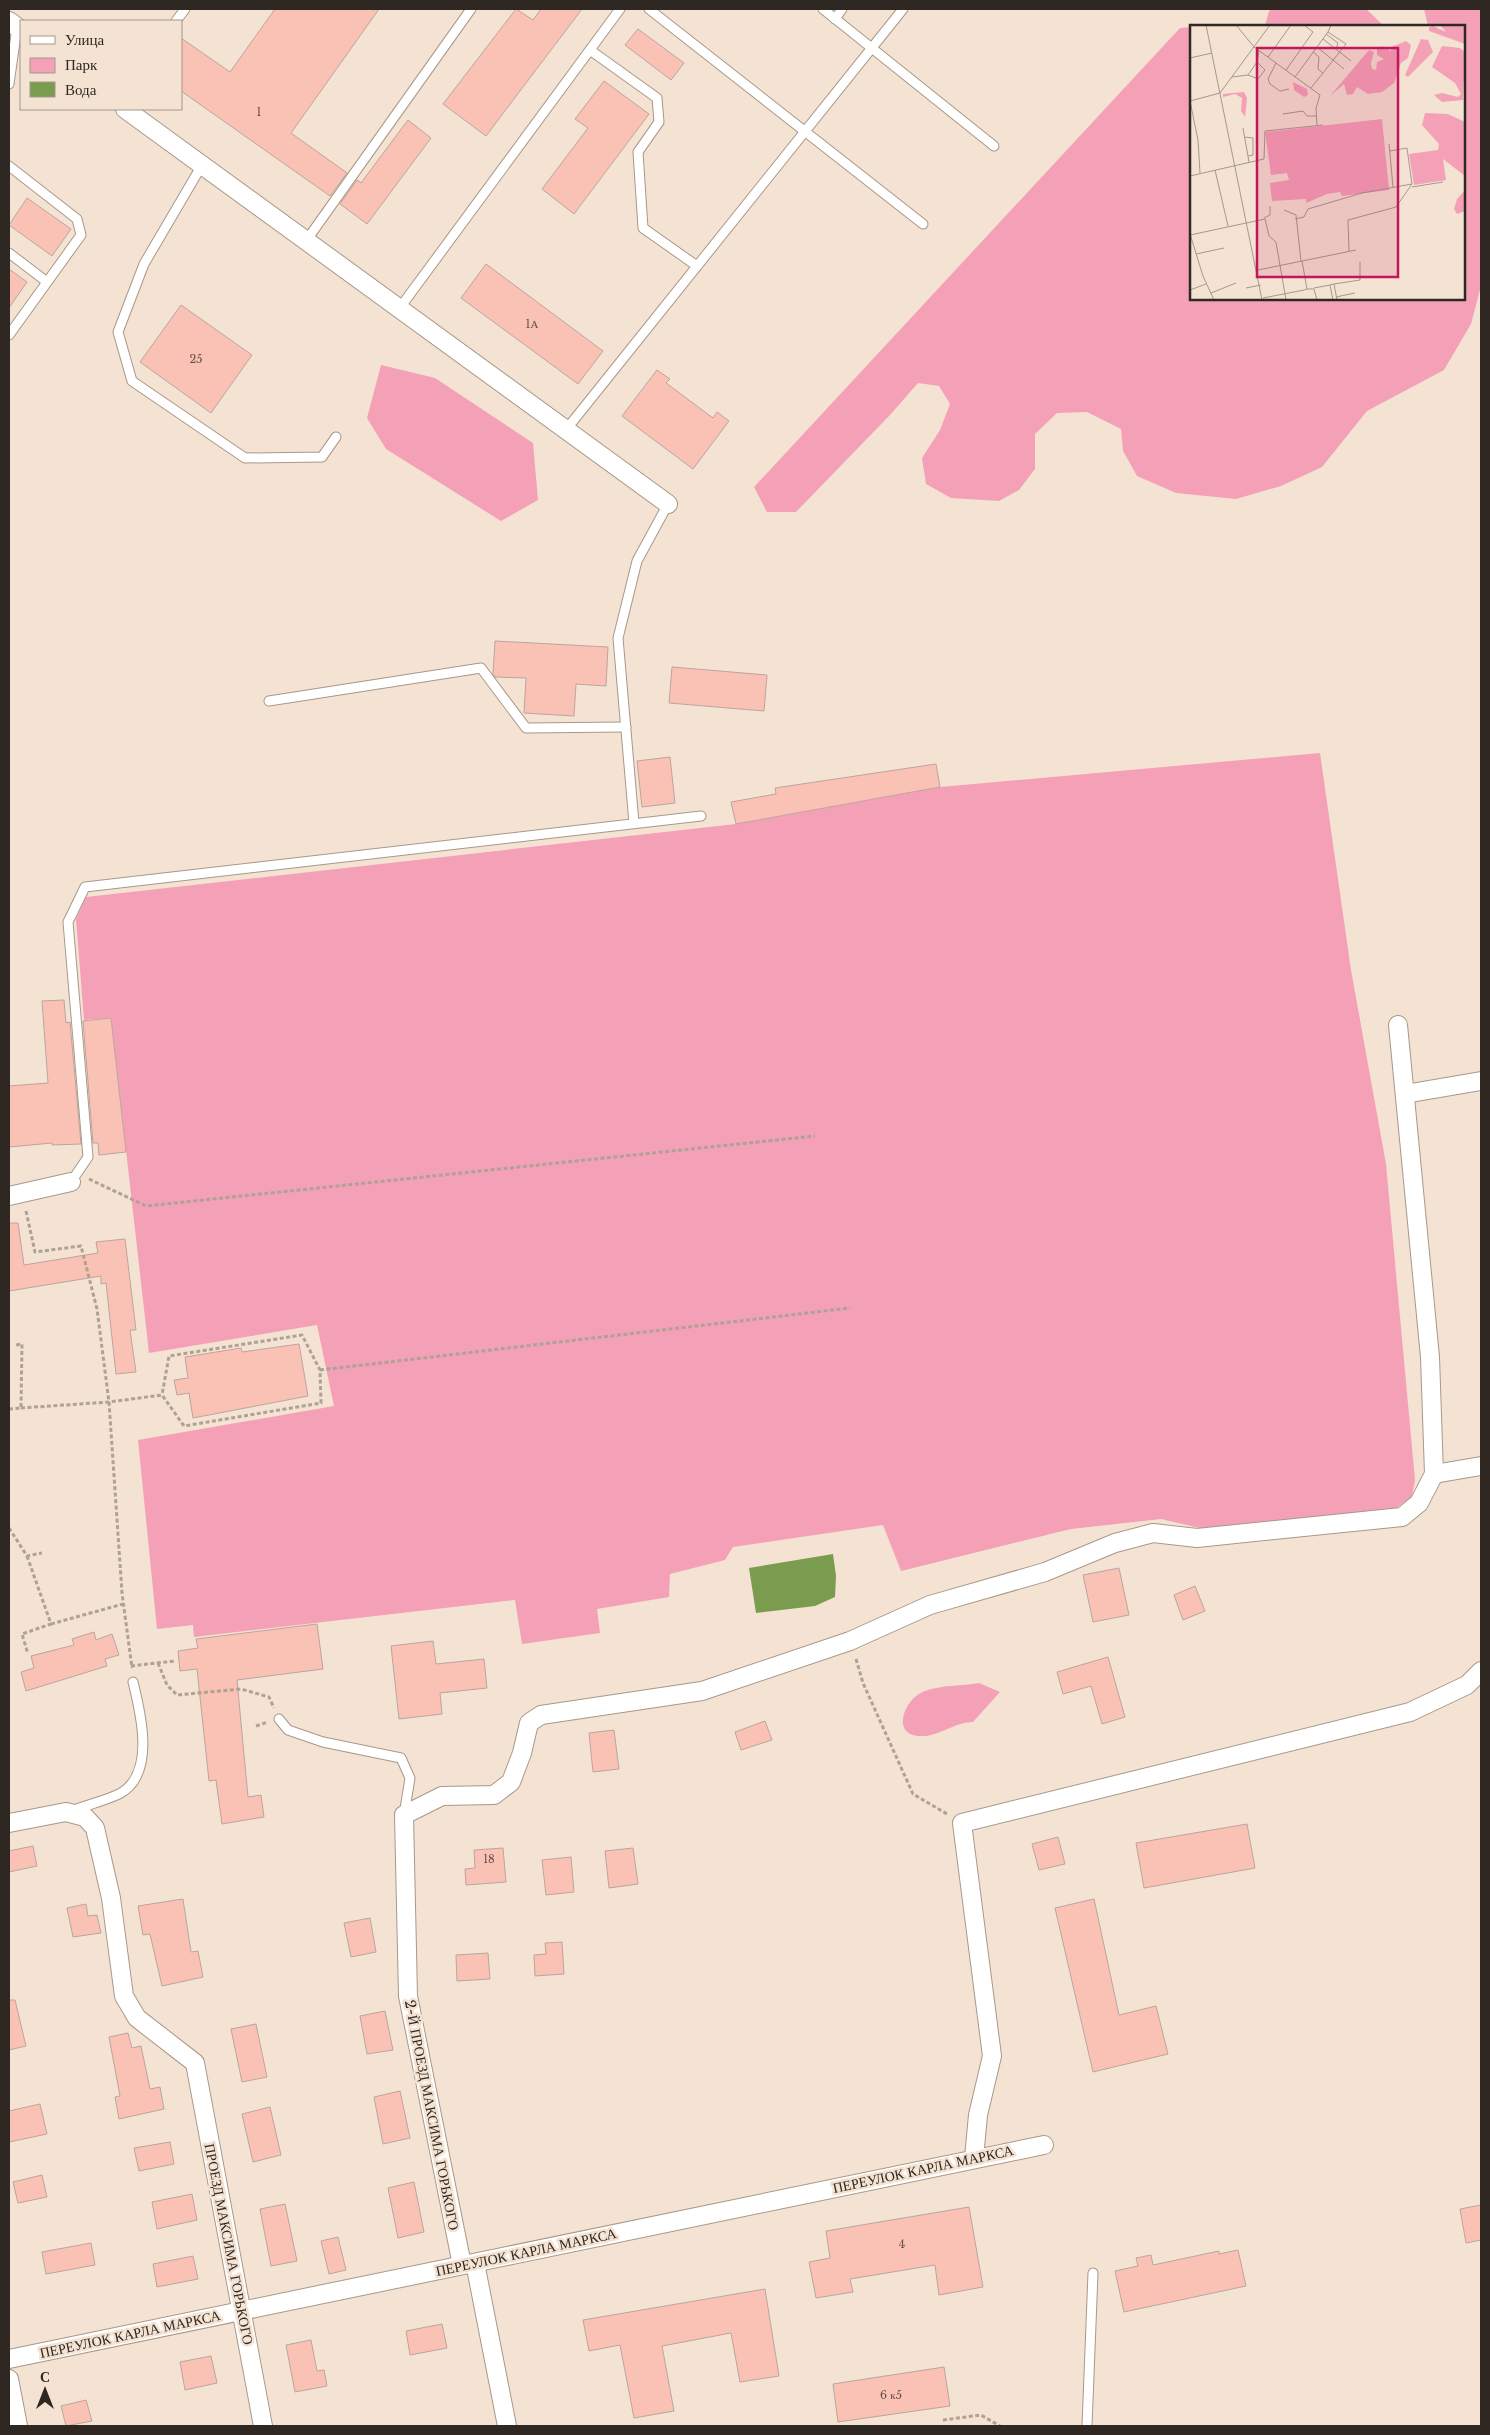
<svg xmlns="http://www.w3.org/2000/svg" width="1490" height="2435" viewBox="0 0 1490 2435" font-family="'Libre Baskerville',serif">
	<style>
		.green { fill: #f4a1b8 }
		.water { fill: #7b9c4e }
		.building { fill: #fac2b5; stroke: #bca49f }
		.lines { fill: none; stroke-linecap: round; stroke-linejoin: round }
		.service-casing { stroke: #a99889; stroke-width: 11 }
		.minor-casing { stroke: #a99889; stroke-width: 20 }
		.path { stroke: #afa194; stroke-width: 3; stroke-dasharray: 4 2.5; stroke-linecap: butt }
		.service { stroke: #fff; stroke-width: 9 }
		.minor { stroke: #fff; stroke-width: 18 }
		.labels { text-anchor: middle; stroke-width: 5; stroke-linejoin: round; paint-order: stroke }
		.number-label { font-size: 11px; fill: #624e47 }
		.street-label { font-size: 14px; fill: #2f2822; stroke: #f4e3d2 }
		.inset-road { fill: none; stroke: #a5988c; stroke-width: 1 }
		.view { fill: #c2185b; fill-opacity: 0.15; stroke: #c2185b; stroke-width: 2.5 }
		.inset-edge { fill: none; stroke: #2f2822; stroke-width: 2.5 }
	</style>
	<rect width="100%" height="100%" fill="#f4e3d2"/>
	<g class="green">
		<polygon points="1273,9 1366,9 1384,26 1265,26 1269,11"/>
		<polygon points="1424,9 1481,9 1481,286 1471,324 1444,370 1367,411 1322,467 1281,486 1236,499 1176,493 1137,476 1123,451 1121,429 1087,412 1057,413 1035,434 1035,469 1019,490 999,501 951,498 926,484 922,458 940,430 950,404 939,386 918,383 890,415 796,512 767,512 754,487 1180,28 1191,27 1191,299 1464,299 1464,26 1428,26"/>
		<polygon points="381,365 435,378 533,443 538,500 501,521 386,449 367,418"/>
		<polygon points="1320,753 1351,970 1386,1164 1415,1480 1412,1496 1395,1509 1208,1530 1161,1519 1071,1529 901,1571 883,1525 733,1547 725,1560 670,1574 669,1597 597,1609 600,1633 522,1644 515,1600 194,1637 193,1625 157,1629 138,1440 334,1406 317,1325 149,1353 111,1018 84,1020 76,919 86,897 736,824 940,787"/>
		<path d="M979,1683l21,9 -27,30c-19,0 -34,15 -52,14 -31,0 -17,-38 4,-45 16,-6 37,-5 54,-8z"/>
	</g>
	<polygon class="water" points="833,1554 836,1576 835,1597 815,1606 756,1613 749,1568"/>
	<g class="building">
		<polygon points="275,9 379,9 291,133 347,173 330,196 181,91 181,38 230,72"/>
		<polygon points="516,9 533,20 541,9 582,9 486,136 443,104"/>
		<polygon points="638,29 684,63 671,80 625,45"/>
		<polygon points="604,81 649,114 574,214 542,189 588,128 575,119"/>
		<polygon points="408,120 431,138 367,224 340,204 357,180 361,183"/>
		<polygon points="27,198 71,229 52,256 9,225"/>
		<polygon points="486,264 603,351 578,384 461,298"/>
		<polygon points="9,269 27,282 9,308"/>
		<polygon points="181,305 252,355 211,413 140,362"/>
		<polygon points="657,370 670,379 666,383 713,418 717,412 729,421 693,469 622,416"/>
		<polygon points="495,641 608,647 606,686 576,684 574,716 524,713 526,678 495,677 493,674"/>
		<polygon points="672,667 767,675 764,711 669,703"/>
		<polygon points="670,757 675,803 642,807 637,761"/>
		<polygon points="936,764 940,787 736,824 731,802 776,794 775,788"/>
		<polygon points="64,1000 66,1023 70,1022 81,1144 52,1145 52,1143 9,1147 9,1086 48,1083 42,1001"/>
		<polygon points="111,1018 126,1152 99,1155 98,1143 93,1143 83,1021"/>
		<polygon points="9,1223 18,1223 24,1265 98,1253 96,1242 125,1239 136,1330 130,1330 136,1372 116,1374 106,1283 101,1284 101,1276 9,1291"/>
		<polygon points="299,1344 308,1396 193,1418 189,1393 177,1395 174,1380 188,1378 185,1357 241,1348 242,1352"/>
		<polygon points="1119,1568 1129,1615 1093,1622 1083,1575"/>
		<polygon points="1195,1586 1205,1611 1183,1620 1174,1595"/>
		<polygon points="317,1624 323,1669 237,1680 248,1797 261,1795 264,1817 222,1824 216,1780 209,1781 197,1669 180,1671 178,1651 198,1648 196,1639"/>
		<polygon points="94,1632 96,1640 112,1634 119,1655 105,1659 107,1666 26,1691 21,1672 34,1668 31,1656 74,1645 72,1639"/>
		<polygon points="433,1641 436,1664 484,1659 487,1688 440,1693 442,1714 399,1719 391,1646"/>
		<polygon points="1108,1657 1125,1717 1102,1724 1091,1686 1063,1694 1057,1672"/>
		<polygon points="765,1721 772,1740 741,1750 735,1732"/>
		<polygon points="614,1730 619,1769 593,1772 589,1733"/>
		<polygon points="1247,1824 1255,1868 1144,1888 1136,1843"/>
		<polygon points="1058,1837 1065,1864 1039,1870 1032,1844"/>
		<polygon points="33,1846 37,1866 9,1872 9,1851"/>
		<polygon points="503,1848 506,1882 466,1885 465,1869 475,1868 474,1850"/>
		<polygon points="633,1848 638,1884 609,1888 605,1851"/>
		<polygon points="571,1857 574,1892 546,1895 542,1860"/>
		<polygon points="183,1899 191,1952 198,1951 203,1977 162,1986 150,1934 143,1935 138,1906"/>
		<polygon points="1094,1899 1119,2015 1156,2006 1168,2054 1093,2072 1055,1908"/>
		<polygon points="86,1904 88,1916 97,1915 101,1933 73,1937 67,1908"/>
		<polygon points="370,1918 376,1952 351,1957 344,1923"/>
		<polygon points="562,1942 564,1974 535,1976 534,1955 546,1954 545,1943"/>
		<polygon points="488,1953 490,1979 457,1981 456,1955"/>
		<polygon points="9,2000 15,2000 26,2046 9,2050"/>
		<polygon points="385,2011 393,2050 367,2054 360,2016"/>
		<polygon points="256,2024 267,2077 242,2082 231,2029"/>
		<polygon points="128,2033 132,2048 141,2046 150,2089 160,2087 164,2109 119,2119 115,2097 120,2096 109,2037"/>
		<polygon points="400,2091 410,2138 383,2144 374,2097"/>
		<polygon points="40,2104 47,2134 9,2142 9,2111"/>
		<polygon points="270,2107 281,2155 253,2162 242,2114"/>
		<polygon points="170,2142 174,2164 139,2171 134,2148"/>
		<polygon points="42,2175 47,2197 18,2203 13,2182"/>
		<polygon points="414,2182 424,2232 398,2238 388,2188"/>
		<polygon points="192,2194 197,2220 157,2229 152,2202"/>
		<polygon points="285,2204 297,2261 271,2266 260,2209"/>
		<polygon points="1481,2205 1481,2240 1466,2243 1460,2209"/>
		<polygon points="969,2207 983,2287 939,2295 935,2265 850,2279 853,2292 816,2298 809,2262 830,2258 826,2231"/>
		<polygon points="338,2237 346,2270 329,2274 321,2241"/>
		<polygon points="91,2243 95,2265 46,2274 42,2252"/>
		<polygon points="1238,2250 1246,2286 1124,2312 1115,2271 1138,2266 1136,2258 1151,2255 1153,2265 1219,2251 1219,2254"/>
		<polygon points="193,2256 198,2279 157,2287 153,2264"/>
		<polygon points="765,2289 779,2376 740,2382 731,2333 662,2346 674,2411 634,2418 620,2345 589,2351 583,2320"/>
		<polygon points="442,2324 447,2348 410,2355 406,2331"/>
		<polygon points="311,2340 317,2371 324,2370 327,2386 295,2392 286,2345"/>
		<polygon points="211,2356 217,2383 185,2390 180,2362"/>
		<polygon points="944,2367 950,2406 838,2422 833,2384"/>
		<polygon points="86,2400 92,2421 66,2426 61,2406"/>
	</g>
	<g class="lines">
		<g class="service-casing">
			<g id="service">
				<polyline points="649,9 923,224"/>
				<polyline points="823,9 994,146"/>
				<polyline points="835,19 842,9"/>
				<polyline points="176,21 185,9"/>
				<polyline points="590,50 657,98 659,122 638,152 643,228 697,266"/>
				<polyline points="9,84 17,27"/>
				<polyline points="202,165 144,264 118,332 132,381 245,458 322,457 336,437"/>
				<polyline points="9,166 77,219 81,235 9,335"/>
				<polyline points="306,241 471,9"/>
				<polyline points="9,253 47,282"/>
				<polyline points="399,309 620,9"/>
				<polyline points="565,431 903,9"/>
				<polyline points="269,701 481,668 526,728 626,727"/>
				<polyline points="634,823 618,638 637,561 668,504"/>
				<polyline points="71,1182 88,1157 68,922 85,887 701,816"/>
				<polyline points="279,1719 288,1730 323,1742 401,1758 410,1778 404,1815"/>
				<path d="M71,1811c16,-6 33,-10 48,-17 37,-19 22,-80 14,-112"/>
				<polyline points="1087,2426 1093,2273"/>
			</g>
		</g>
		<g class="minor-casing">
			<g id="minor">
				<polyline points="9,21 21,30"/>
				<polyline points="125,109 668,504"/>
				<polyline points="1405,1094 1481,1081"/>
				<polyline points="9,1196 71,1182"/>
				<polyline points="1434,1474 1481,1466"/>
				<polyline points="9,1823 66,1812 85,1817 95,1828 111,1898 124,1996 137,2018 195,2063 263,2426"/>
				<polyline points="974,2158 978,2115 992,2056 962,1823 1410,1712 1467,1685 1481,1671"/>
				<polyline points="475,2263 507,2426"/>
				<polyline points="462,2265 408,1996 404,1815 442,1796 494,1795 511,1782 522,1753 529,1723 541,1715 702,1691 850,1641 930,1605 1045,1572 1115,1543 1153,1533 1197,1538 1402,1517 1419,1503 1434,1474 1430,1357 1398,1025"/>
				<polyline points="9,2359 1044,2145"/>
				<polyline points="9,2379 18,2426"/>
			</g>
		</g>
		<g class="path">
			<polyline points="89,1179 146,1206 815,1136"/>
			<polyline points="26,1211 35,1252 81,1246 97,1309 109,1402 122,1593 132,1668"/>
			<polyline points="320,1370 850,1308"/>
			<polyline points="21,1408 109,1402 162,1395 184,1426 321,1403 320,1370 302,1335 169,1356 162,1395"/>
			<polyline points="9,1409 21,1408 22,1344 16,1345"/>
			<polyline points="9,1528 27,1556 42,1553"/>
			<polyline points="27,1556 51,1624 22,1634 28,1654"/>
			<polyline points="51,1624 123,1604"/>
			<polyline points="856,1659 863,1683 913,1794 947,1814"/>
			<polyline points="158,1663 167,1685 177,1695 241,1689 269,1697 274,1708"/>
			<polyline points="131,1666 175,1661"/>
			<polyline points="256,1726 268,1722"/>
			<polyline points="943,2420 981,2415 1000,2426"/>
		</g>
		<use href="#service" class="service"/>
		<use href="#minor" class="minor"/>
	</g>
	<g class="labels">
		<g class="number-label">
			<text x="259" y="116">1</text>
			<text x="532" y="328">1А</text>
			<text x="196" y="363">25</text>
			<text x="489" y="1863">18</text>
			<text x="902" y="2248">4</text>
			<text x="891" y="2399">6 к5</text>
		</g>
		<g class="street-label">
			<text transform="translate(432 2115) rotate(79)" y="5">2-Й ПРОЕЗД МАКСИМА ГОРЬКОГО</text>
			<text transform="translate(923 2169) rotate(-12)" y="5">ПЕРЕУЛОК КАРЛА МАРКСА</text>
			<text transform="translate(229 2244) rotate(79)" y="5">ПРОЕЗД МАКСИМА ГОРЬКОГО</text>
			<text transform="translate(526 2252) rotate(-12)" y="5">ПЕРЕУЛОК КАРЛА МАРКСА</text>
			<text transform="translate(130 2334) rotate(-12)" y="5">ПЕРЕУЛОК КАРЛА МАРКСА</text>
		</g>
	</g>
	<g transform="translate(1190 25)">
		<rect width="275" height="275" fill="#f4e3d2"/>
		<path d="M250,0h25v19l-36,-13v-4l4,-1 13,6zM231,14l7,1 5,12 -25,25 -3,-2zM216,16l5,4 -3,13 -7,5 -7,20 -12,9 -14,2 -11,-7 -4,7 -6,1 -3,-11 -14,12 39,-46 5,2 -3,11 1,6 4,1 1,-8 7,-3 -7,-4v-6l5,-3 9,5v-4zM252,21l18,2 5,4 -2,48 -21,2 -8,-7 8,-2 16,4 3,-3 -6,-11 -23,-16zM103,57l14,7 1,6 -4,2 -10,-7zM54,67l3,6 -2,19 -4,-6 1,-13 -7,-4 -12,3v-3zM235,88l23,1 17,8v54l-22,-17 3,21 -32,5 -5,-31 29,-4 1,-6 -17,-19zM192,94l7,71 -47,6 -2,-4 -13,2 -21,9v-4l-34,2 -2,-18 19,-3 -2,-7 -16,2 -6,-43zM275,165v21l-8,3 -3,-5 3,-10z" fill="#f4a1b8"/>
		<path class="inset-road" d="M16,0l56,275M46,0l18,22 66,48 -4,13 1,17M136,9l12,9 -2,6M133,14l28,22M127,22l27,22M123,27l6,5 -1,12 5,4M78,32l23,-32M0,33l22,-5M86,38l-8,16 2,5 10,7 9,-2M96,45l27,-38 -9,-7M58,50l9,-13 2,-12M42,52l16,-2 10,4 7,-9 -8,-8M105,52l33,-45M121,63l35,-44 -18,-12 3,-7M0,76l8,39 2,33M0,76l30,-8 50,-68M93,89l20,-3 4,5h9M53,103l6,34M54,112l9,1v17l-5,1M199,119l4,43M25,145l13,56M0,151l74,-17 1,-28 58,-6M222,162l31,-5M94,185l12,5 5,46M74,193l6,-3v-9M105,194l9,-2 4,-8 54,-16 50,-9M0,209l13,42 11,24M0,210l75,-16 4,17 7,6 10,58M159,226l-1,-31 48,-13 16,-23 -5,-36 -17,3M6,229l28,-6M112,236l5,28 -3,1M68,245l98,-20M144,259l26,-4v-18M56,263l15,-3M124,263l16,-3M117,264h7l3,11M0,265l16,-6M21,268l25,-10M146,272l19,-4M73,273l41,-8M143,275l-3,-15 4,-1 3,16"/>
		<path class="view" d="M67,23h141v229h-141z"/>
		<rect width="275" height="275" class="inset-edge"/>
	</g>
	<rect width="1490" height="2435" fill="none" stroke="#2f2822" stroke-width="20"/>
	<rect x="20" y="20" width="162" height="90" fill="#f4e3d2" stroke="#a5988c"/>
	<rect x="30" y="36" width="25" height="8" fill="#ffffff" stroke="#a5988c"/>
	<text x="65" y="45" font-size="15" fill="#2f2822">Улица</text>
	<rect x="30" y="58" width="25" height="15" fill="#f4a1b8" stroke="#a5988c"/>
	<text x="65" y="70" font-size="15" fill="#2f2822">Парк</text>
	<rect x="30" y="82" width="25" height="15" fill="#7b9c4e" stroke="#a5988c"/>
	<text x="65" y="95" font-size="15" fill="#2f2822">Вода</text>
	<g transform="translate(45 2390)" stroke="#f4e3d2" stroke-width="4" paint-order="stroke">
	<path d="M0-4L9 19L0 12L-9 19Z" fill="#2f2822"/>
	<text y="-8" font-size="14" font-weight="bold" text-anchor="middle" fill="#2f2822">С</text>
	</g>
</svg>
